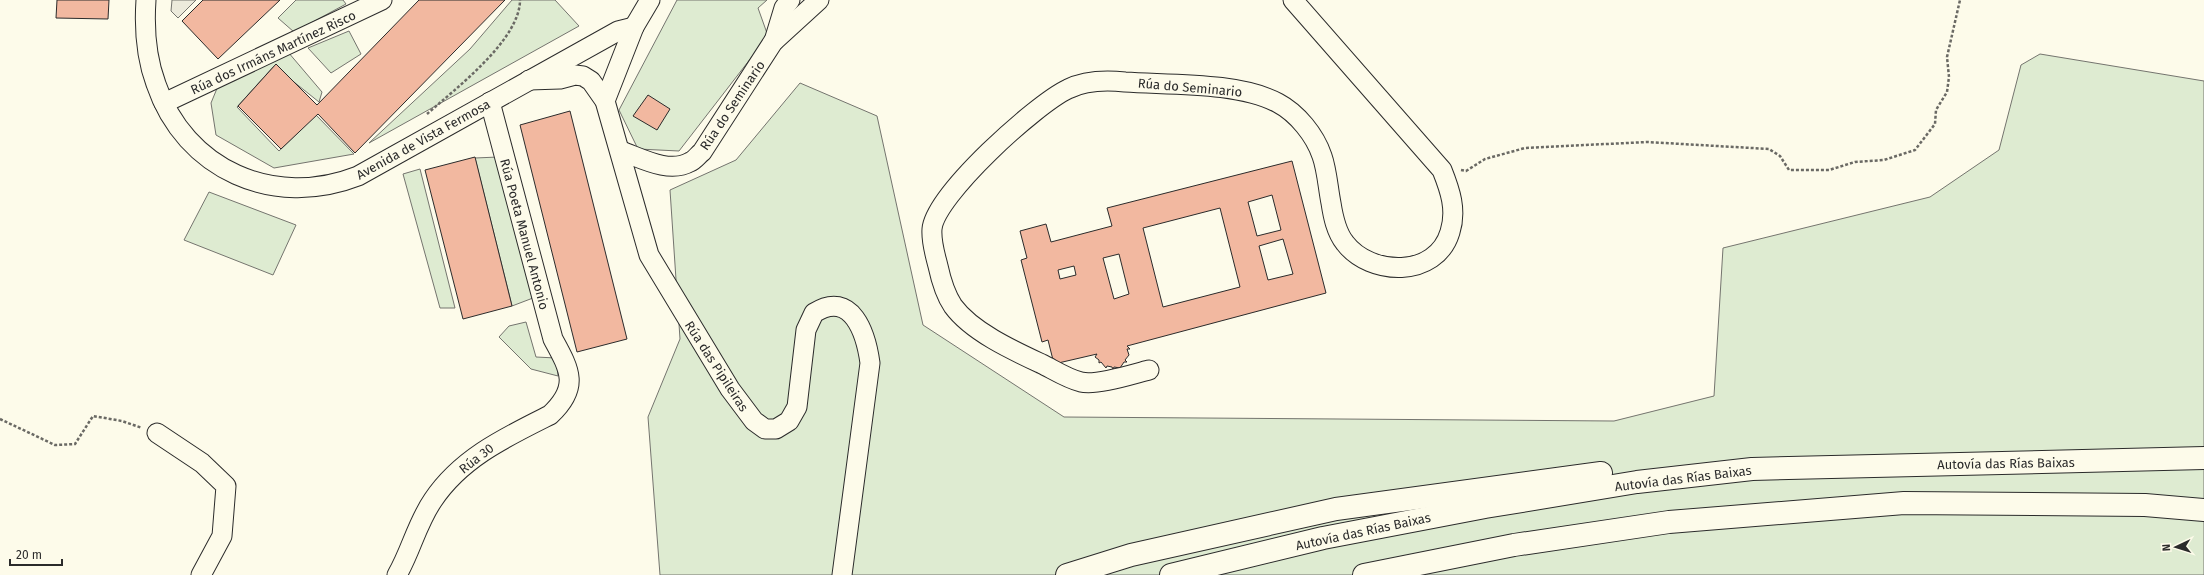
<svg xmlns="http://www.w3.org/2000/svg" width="2204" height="575" viewBox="0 0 2204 575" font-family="'Fira Sans',sans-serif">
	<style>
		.green { fill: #deebd1; stroke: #74746e }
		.parking { fill: #eceadb; stroke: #74746e }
		.building { fill: #f2b8a0; stroke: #2b2b2b; fill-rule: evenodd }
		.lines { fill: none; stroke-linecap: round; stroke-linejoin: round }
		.minor-casing { stroke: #2b2b2b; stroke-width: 21 }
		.highway-casing { stroke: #2b2b2b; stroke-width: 24 }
		.path { stroke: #6a6964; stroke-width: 2.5; stroke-dasharray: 3 2; stroke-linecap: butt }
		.minor { stroke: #fdfbea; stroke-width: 19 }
		.highway { stroke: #fdfbea; stroke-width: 22 }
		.labels { text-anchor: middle; stroke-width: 3; stroke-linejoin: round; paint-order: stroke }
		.street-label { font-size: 13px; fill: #2b2b2b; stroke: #fdfbea }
	</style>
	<rect width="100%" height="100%" fill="#fdfbea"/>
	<g class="green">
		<polygon points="296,0 343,0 346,4 294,32 278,18"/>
		<polygon points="512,0 555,0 579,26 369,143 470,49"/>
		<polygon points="677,0 767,0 758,8 768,36 679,151 638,149 619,110"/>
		<polygon points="349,31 361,54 331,73 308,48"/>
		<polygon points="288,52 322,92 319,102 274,66 237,107 279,151 316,115 354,154 274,168 216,135 211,103 218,86"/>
		<polygon points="2040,54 2204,81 2204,575 660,575 648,417 680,339 670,190 736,160 800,83 877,116 923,325 1064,417 1614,421 1714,396 1723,248 1930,197 1999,150 2021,65"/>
		<polygon points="498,157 533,298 512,306 475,158"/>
		<polygon points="420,169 455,308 440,308 403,174"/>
		<polygon points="209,192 296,225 273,275 184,240"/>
		<polygon points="526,322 536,357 556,358 558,376 531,369 499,337 509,326"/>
	</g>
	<polygon class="parking" points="172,0 196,0 178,18 171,11"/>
	<g class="building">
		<polygon points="57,0 109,0 108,19 56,18"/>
		<polygon points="203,0 280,0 218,59 182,21"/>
		<polygon points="419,0 505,0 355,153 318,114 281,149 238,106 276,64 317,105"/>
		<polygon points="648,95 670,109 657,130 633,116"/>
		<polygon points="570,111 627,339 577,352 520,125"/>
		<polygon points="475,157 512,306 463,319 425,170"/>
		<path d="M1292,161l34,132 -199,53 3,3h-3l2,6 -4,5 2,2h-3l-4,6 -6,-1 -1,2 -1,-2 -5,-1 -1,2 -5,-6 -2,1v-3l-4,-3 2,-3 -43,10 -6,-24 -6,2 -21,-82 6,-2 -7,-27 26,-7 5,18 61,-16 -5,-18zM1272,195l9,35 -24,6 -9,-34zM1220,208l20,79 -77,20 -20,-79zM1283,239l10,35 -25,6 -9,-34zM1119,254l10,40 -15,5 -11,-41zM1074,266l2,9 -16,4 -2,-9z"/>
	</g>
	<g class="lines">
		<g class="minor-casing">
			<g id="minor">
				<path d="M146,0c-2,29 0,57 10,84 29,86 118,125 202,92l260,-145 16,-4"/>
				<polyline points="774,41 784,8 790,0"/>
				<path d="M529,80l31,-1 15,-4 8,1 8,5 14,20 44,154 81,134 24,32 11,8h11l13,-8 8,-14 9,-77 8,-17c38,-24 52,21 56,50l-28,212"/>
				<polyline points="605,101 634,27 650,0"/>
				<polyline points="164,103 382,0"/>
				<path d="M621,151c20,7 48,23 69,11 5,-2 8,-7 12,-10l71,-110 46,-42"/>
				<path d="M1149,370c-16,4 -53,16 -68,12 -13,-3 -27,-12 -39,-18 -28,-13 -70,-32 -89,-58 -8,-12 -12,-26 -15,-40 -3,-12 -7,-24 -6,-37 3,-34 104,-125 136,-140 18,-9 38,-9 57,-7 45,3 114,0 153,21 19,10 37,32 44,53 5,14 6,32 9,47 2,13 5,29 14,40 25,33 91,36 105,-11 7,-22 0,-42 -8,-62l-149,-170"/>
				<polyline points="157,433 202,463 226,486 222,536 201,575"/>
				<path d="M397,575c14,-24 20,-52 36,-75 28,-42 73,-63 117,-85 30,-28 20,-45 3,-76l-63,-237"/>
			</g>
		</g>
		<g class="highway-casing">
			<g id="highway">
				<polyline points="1067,575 1131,555 1336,509 1601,473"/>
				<polyline points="1171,575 1323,538 1485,507 1637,482 1752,469 2204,458"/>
				<polyline points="1364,575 1514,545 1669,522 1904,503 2145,505 2204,510"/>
			</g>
		</g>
		<g class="path">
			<path d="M427,114c28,-25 93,-74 93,-114"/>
			<polyline points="1461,170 1466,171 1485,159 1525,148 1647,142 1769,149 1780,156 1789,170 1829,170 1855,162 1884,160 1915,150 1935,124 1936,110 1947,92 1949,77 1947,57 1960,0"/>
			<polyline points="0,419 55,445 75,444 93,416 122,421 142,428"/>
		</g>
		<use href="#minor" class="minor"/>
		<use href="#highway" class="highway"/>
	</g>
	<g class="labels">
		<g class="street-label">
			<text transform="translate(273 52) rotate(-25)" y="5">Rúa dos Irmáns Martínez Risco</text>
			<text transform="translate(1190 87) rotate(5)" y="5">Rúa do Seminario</text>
			<text transform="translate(732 105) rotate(-56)" y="5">Rúa do Seminario</text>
			<text transform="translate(423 139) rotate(-29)" y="5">Avenida de Vista Fermosa</text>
			<text transform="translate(525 234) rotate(75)" y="5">Rúa Poeta Manuel Antonio</text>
			<text transform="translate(717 366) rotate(57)" y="5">Rúa das Pipileiras</text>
			<text transform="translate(476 458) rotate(-38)" y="5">Rúa 30</text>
			<text transform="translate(2006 463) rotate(-1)" y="5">Autovía das Rías Baixas</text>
			<text transform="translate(1683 478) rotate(-7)" y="5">Autovía das Rías Baixas</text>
			<text transform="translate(1363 531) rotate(-12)" y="5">Autovía das Rías Baixas</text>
		</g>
	</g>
	<g transform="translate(2176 547) rotate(266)" stroke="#fdfbea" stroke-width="3" paint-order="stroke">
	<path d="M0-3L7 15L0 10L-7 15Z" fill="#2b2b2b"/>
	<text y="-6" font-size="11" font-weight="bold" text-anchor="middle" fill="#2b2b2b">N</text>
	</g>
	<path d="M10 559v6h52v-6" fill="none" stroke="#2b2b2b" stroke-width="2"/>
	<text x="16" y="559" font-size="12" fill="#2b2b2b" stroke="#fdfbea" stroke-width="3" paint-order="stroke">20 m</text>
</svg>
